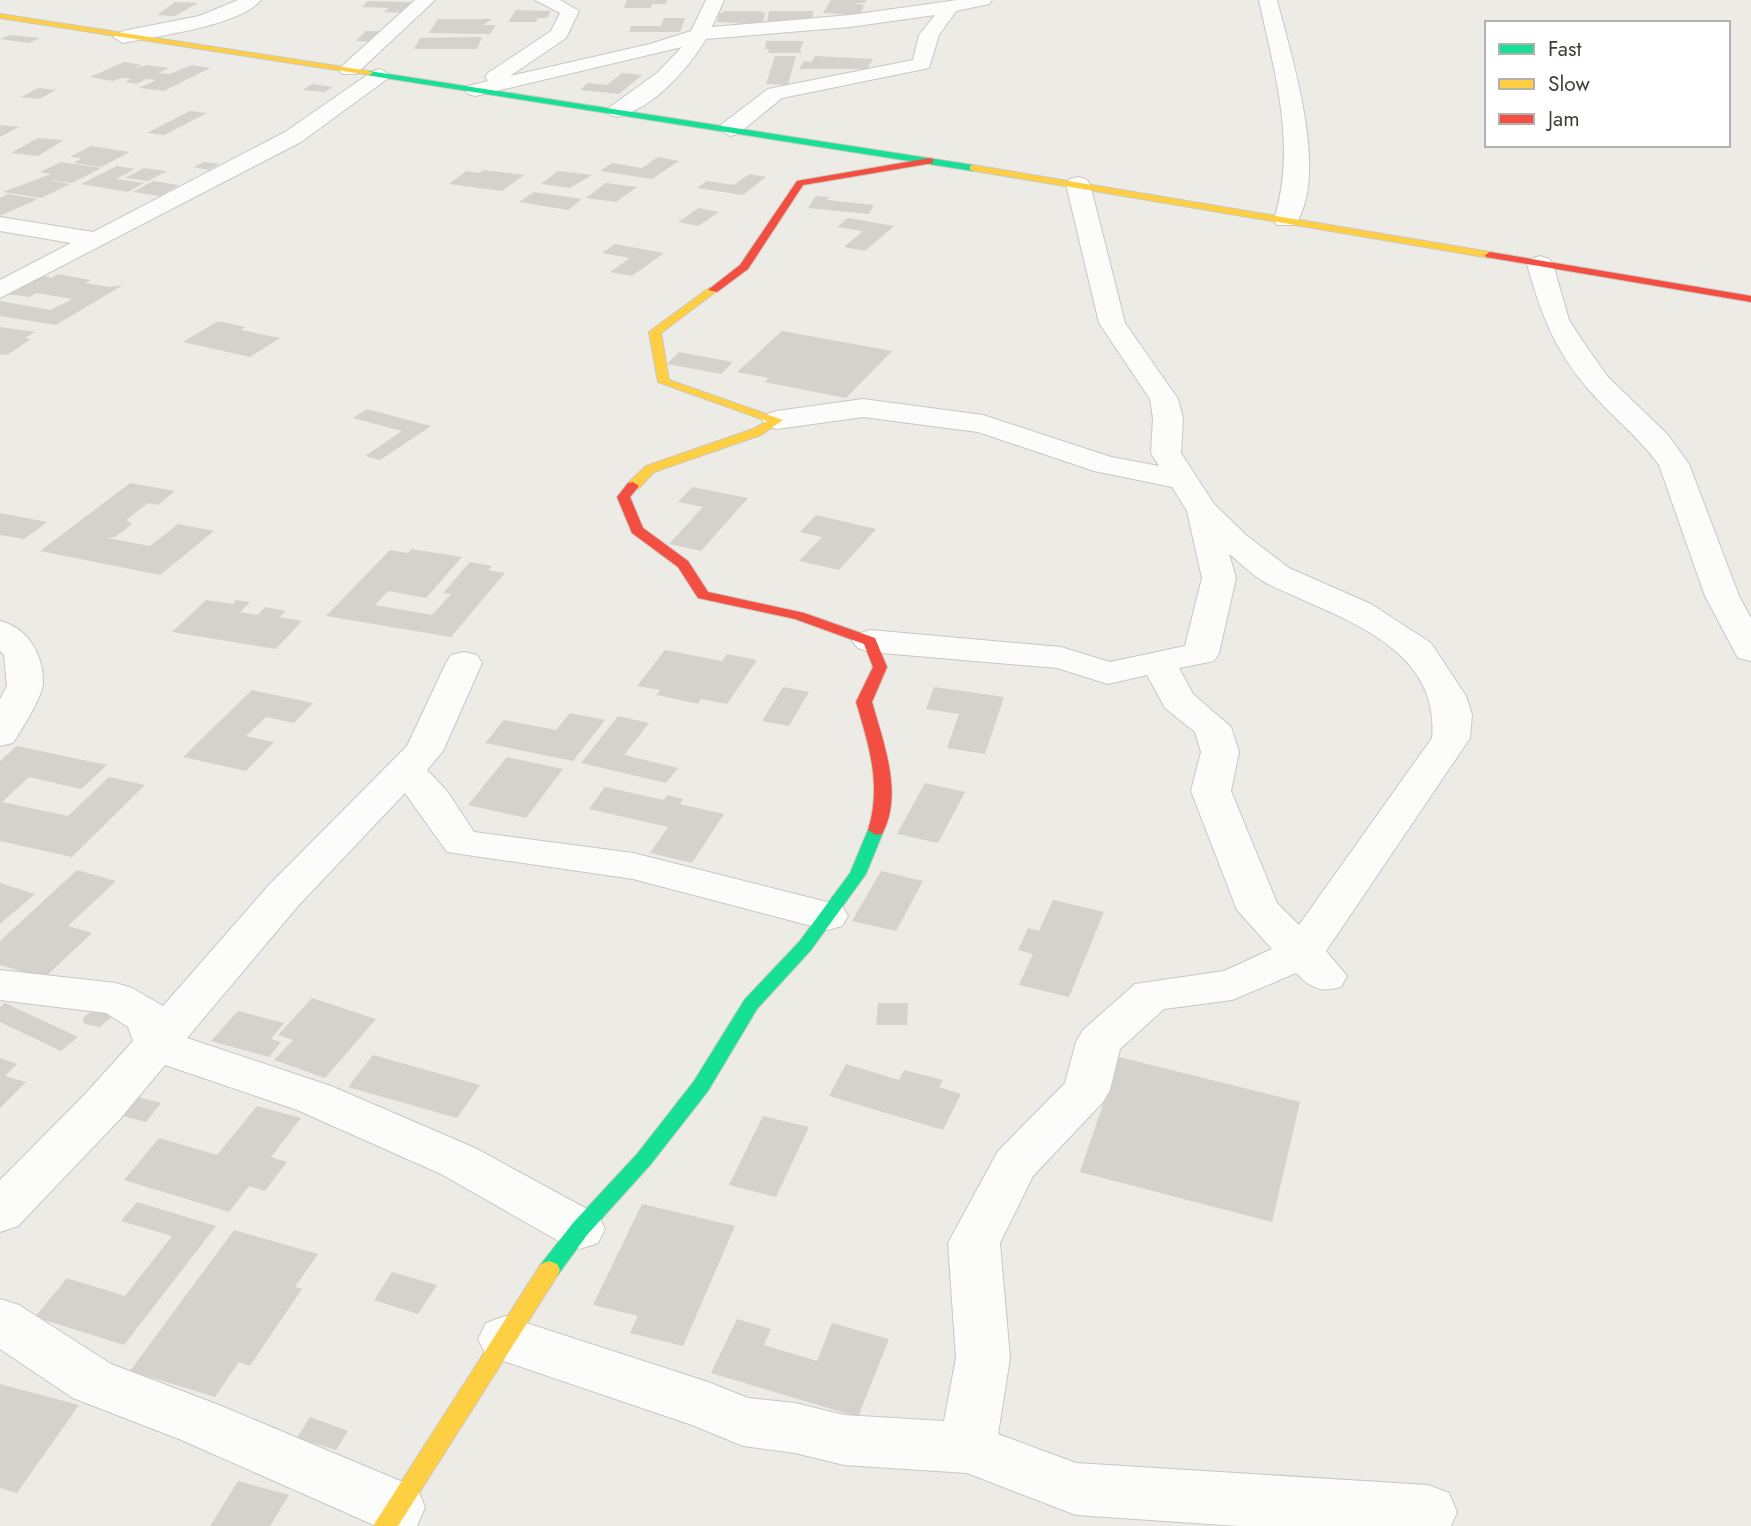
<svg xmlns="http://www.w3.org/2000/svg" width="1751" height="1526" viewBox="0 0 1751 1526" font-family="Jost,sans-serif">
	<style>
		.building { fill: #d5d2cd }
		.lines { fill: none; stroke-linecap: round; stroke-linejoin: round }
		.street-casing { stroke: #c9c7c2; stroke-width: 2 }
		.fast-casing { stroke: #ccc8be; stroke-width: 2 }
		.slow-casing { stroke: #ccc8be; stroke-width: 2 }
		.jam-casing { stroke: #ccc8be; stroke-width: 2 }
		.street { fill: #fcfcfb; fill-rule: evenodd }
		.fast { fill: #16e098; fill-rule: evenodd }
		.slow { fill: #ffcf43; fill-rule: evenodd }
		.jam { fill: #f24e42; fill-rule: evenodd }
	</style>
	<rect width="100%" height="100%" fill="#edebe6"/>
	<g class="building">
		<polygon points="627,0 667,0 666,4 652,4 651,8 624,8"/>
		<polygon points="831,0 866,0 865,3 854,3 864,5 860,15 823,13"/>
		<polygon points="368,1 414,2 403,13 384,12 389,8 362,7"/>
		<polygon points="175,2 198,3 175,16 157,15"/>
		<polygon points="516,10 551,11 547,18 538,18 536,22 508,22"/>
		<polygon points="725,11 760,11 765,13 763,22 753,24 717,22 719,14"/>
		<polygon points="769,11 813,11 812,23 767,23"/>
		<polygon points="664,18 685,18 680,32 629,32 631,26 661,26"/>
		<polygon points="438,19 492,19 483,25 496,25 490,34 429,33"/>
		<polygon points="366,31 389,31 379,42 356,41"/>
		<polygon points="11,35 40,38 29,43 0,39"/>
		<polygon points="482,37 477,49 414,49 420,38"/>
		<polygon points="766,41 804,41 800,50 802,53 768,53 769,49 765,49"/>
		<polygon points="775,56 796,56 788,85 766,84"/>
		<polygon points="815,56 873,59 867,69 799,69 804,61 812,62"/>
		<polygon points="124,62 142,65 130,70 147,65 169,68 159,73 169,74 192,65 210,68 164,91 139,88 156,80 146,79 136,84 125,82 131,79 121,78 113,81 90,77"/>
		<polygon points="622,73 642,75 619,94 580,90 588,83 607,85"/>
		<polygon points="312,84 333,87 324,92 303,90"/>
		<polygon points="38,88 56,90 39,99 21,97"/>
		<polygon points="190,111 207,113 164,135 147,133"/>
		<polygon points="0,125 19,127 0,137"/>
		<polygon points="38,138 64,140 38,156 11,153"/>
		<polygon points="91,146 130,152 101,167 74,163 82,158 70,157"/>
		<polygon points="658,157 679,161 652,179 600,171 612,163 642,168"/>
		<polygon points="61,162 101,168 72,183 45,179 70,184 41,198 3,192 51,174 40,172"/>
		<polygon points="204,162 219,164 209,170 193,167"/>
		<polygon points="117,166 135,169 116,179 144,183 128,192 81,184"/>
		<polygon points="144,168 167,171 148,181 125,178"/>
		<polygon points="484,170 524,175 502,191 449,184 466,171 479,173"/>
		<polygon points="558,171 592,175 570,188 541,184"/>
		<polygon points="749,174 766,177 743,195 697,188 707,181 734,185"/>
		<polygon points="153,181 179,185 160,196 133,192"/>
		<polygon points="606,183 637,187 616,202 586,198"/>
		<polygon points="534,192 582,199 568,210 519,202"/>
		<polygon points="8,194 38,199 0,216 0,198"/>
		<polygon points="816,196 829,197 827,200 874,205 869,214 808,208"/>
		<polygon points="699,208 719,212 698,226 678,222"/>
		<polygon points="848,218 894,226 865,251 844,247 863,231 837,227"/>
		<polygon points="615,244 664,253 632,276 610,272 630,258 602,253"/>
		<polygon points="58,274 91,280 85,283 110,287 123,285 56,325 0,316 0,301 51,310 72,299 37,293 29,297 8,294 40,275 52,278"/>
		<polygon points="218,321 245,327 241,330 280,338 250,357 183,342"/>
		<polygon points="0,327 35,332 25,338 31,339 7,355 0,354"/>
		<polygon points="782,331 892,351 846,398 764,382 769,378 737,372"/>
		<polygon points="679,352 733,362 721,374 667,364"/>
		<polygon points="367,409 431,426 380,460 365,456 402,431 353,418"/>
		<polygon points="130,483 175,491 158,505 148,503 126,520 132,524 115,537 107,538 150,546 178,524 214,531 160,575 40,551"/>
		<polygon points="692,487 748,498 701,551 669,544 703,507 678,502"/>
		<polygon points="0,513 47,522 24,539 0,535"/>
		<polygon points="816,515 876,529 839,570 799,561 822,537 800,532"/>
		<polygon points="411,549 462,557 426,598 388,591 375,605 432,615 451,594 443,593 470,562 492,566 488,570 505,573 451,637 326,616 390,550 408,553"/>
		<polygon points="206,600 234,604 235,600 250,602 240,612 258,615 265,607 286,611 279,617 302,621 276,649 172,632"/>
		<polygon points="665,650 722,661 727,654 757,660 727,704 701,699 698,704 656,695 660,690 637,686"/>
		<polygon points="783,687 809,692 789,726 762,721"/>
		<polygon points="934,687 1004,697 985,754 947,748 959,714 926,709"/>
		<polygon points="252,690 313,703 294,723 266,717 246,736 274,742 246,771 183,757"/>
		<polygon points="570,713 605,720 573,761 485,743 504,720 556,730"/>
		<polygon points="618,716 649,723 624,755 678,768 666,783 581,763"/>
		<polygon points="17,746 107,765 81,789 29,777 2,802 68,816 109,777 145,785 72,857 0,841 0,761"/>
		<polygon points="507,757 563,769 526,818 468,805"/>
		<polygon points="925,783 965,792 938,843 897,834"/>
		<polygon points="605,787 664,800 667,795 683,799 680,804 724,814 692,863 650,853 668,827 589,809"/>
		<polygon points="77,870 116,881 68,926 92,933 44,978 0,965 0,941"/>
		<polygon points="881,871 923,881 896,931 852,921"/>
		<polygon points="0,883 35,894 0,924"/>
		<polygon points="1053,900 1104,912 1069,997 1019,985 1033,954 1018,950 1028,928 1039,931"/>
		<polygon points="312,998 376,1019 325,1078 274,1060 293,1040 278,1035"/>
		<polygon points="5,1003 78,1037 61,1051 0,1022 0,1007"/>
		<polygon points="878,1003 908,1003 907,1025 876,1025"/>
		<polygon points="97,1007 114,1015 100,1027 84,1024 83,1018"/>
		<polygon points="238,1011 284,1023 271,1039 281,1042 269,1057 211,1041"/>
		<polygon points="373,1055 480,1085 457,1118 348,1087"/>
		<polygon points="1119,1057 1300,1102 1272,1222 1080,1172"/>
		<polygon points="0,1058 17,1064 5,1076 26,1082 0,1108"/>
		<polygon points="846,1064 899,1080 904,1070 943,1080 939,1087 961,1094 943,1130 829,1096"/>
		<polygon points="138,1097 161,1103 146,1122 111,1113"/>
		<polygon points="257,1106 301,1118 271,1157 287,1162 265,1191 249,1186 229,1212 124,1180 159,1138 217,1155"/>
		<polygon points="763,1116 809,1127 776,1197 729,1185"/>
		<polygon points="137,1202 216,1226 124,1345 35,1317 67,1278 125,1296 172,1236 121,1221"/>
		<polygon points="642,1204 735,1226 683,1346 630,1333 638,1316 593,1305"/>
		<polygon points="234,1230 318,1254 295,1287 302,1289 250,1366 239,1362 215,1397 130,1371"/>
		<polygon points="392,1272 437,1285 418,1314 374,1300"/>
		<polygon points="737,1319 771,1329 764,1345 817,1361 832,1323 889,1339 858,1417 711,1373"/>
		<polygon points="0,1384 79,1405 17,1493 0,1488"/>
		<polygon points="310,1417 348,1431 336,1450 297,1438"/>
		<polygon points="238,1481 289,1495 270,1526 210,1526"/>
	</g>
	<g class="lines">
		<g class="street-casing">
			<g id="street">
				<path d="M238,0h23c-21,26 -105,36 -138,43l-10,-6 10,-6 76,-15z"/>
				<polygon points="415,0 435,0 356,74 342,74 339,70 342,66"/>
				<path d="M535,0h25l19,11 -13,27 -56,38 140,-32 41,-13 15,-31h18l-12,27 138,-12 107,-15h35l-3,4 -33,7 -17,24 -10,33 -147,30 -44,36 -8,2 -11,-7 3,-5 46,-35 145,-29 6,-25 16,-20 -85,12 -144,12c-19,31 -52,69 -89,78l-7,-2 -4,-4 4,-4 47,-34 25,-26 -207,49 -7,-2 -3,-4 3,-4 20,-5 -3,-4 3,-4 63,-42 9,-18z"/>
				<path d="M1259,0h18c14,56 53,174 18,225h-18l-3,-5c23,-75 1,-145 -15,-220z"/>
				<polygon points="380,69 390,75 387,79 301,142 0,298 0,280 71,243 0,231 0,217 93,232 285,132 373,71"/>
				<path d="M1078,177l8,2 4,5 35,139 53,76 5,19 -2,35 33,51 32,31 43,33 82,36 60,39 35,53 6,19 -2,23 -144,213 21,25 -6,11c-21,6 -30,1 -45,-14l-64,27 -68,9 -44,40 -10,41 -7,12 -70,74 -33,67 10,115 -12,76 78,29 352,22 21,8 8,19 -6,14h-212l-163,-11 -109,-42 -123,-8 -49,-12 -52,-7 -51,-21 -206,-70 -8,-16 8,-16 19,-7 203,66 40,16 47,5 49,12 100,6 12,-63 -8,-115 50,-92 67,-68 11,-41 7,-12 52,-46 89,-13 48,-22 -35,-39 -46,-119 10,-39 -6,-20 -30,-24 -18,-33 -39,9 -51,-16 -187,-16 -12,-4 -6,-7 6,-7 12,-4 191,17 49,15 75,-16 17,-68 -15,-67 -15,-24 -78,-16 -116,-39 -115,-15 -86,12 -10,-3 -5,-6 5,-6 10,-3 86,-12 120,16 128,42 48,9 -8,-13 2,-35 -3,-19 -51,-76 -33,-139 4,-5zM1229,554c13,10 25,23 39,30 67,33 173,60 164,154l-133,187 -22,-22 -46,-112 8,-39 -8,-25 -38,-33 -14,-26 35,-7 5,-8 17,-75z"/>
				<path d="M1540,256l9,3 4,5 16,56 15,23 24,34 60,58 21,29 50,132 12,22v43l-13,-3 -33,-62 -46,-131c-21,-29 -48,-49 -71,-76 -34,-40 -47,-75 -61,-125l4,-5z"/>
				<path d="M0,621c28,7 44,34 43,63 -1,13 -22,47 -30,59l-13,3v-47l7,-13 -3,-31 -4,-4z"/>
				<polygon points="464,652 477,655 482,663 443,751 427,770 447,791 474,832 633,853 827,902 842,906 848,916 842,926 827,930 633,879 447,852 405,793 298,906 187,1038 331,1086 475,1148 598,1215 605,1229 598,1243 580,1249 562,1243 441,1174 297,1110 165,1065 120,1119 18,1226 0,1232 0,1180 86,1093 133,1041 128,1027 106,1013 0,1000 0,970 116,983 132,988 163,1006 268,886 407,746 446,663 451,655"/>
				<polygon points="0,1299 19,1305 111,1364 219,1405 417,1488 425,1507 417,1526 376,1526 179,1439 73,1398 0,1349"/>
			</g>
		</g>
		<g class="fast-casing">
			<g id="fast">
				<polygon points="369,71 973,165 978,168 973,171 366,75 366,71"/>
				<polygon points="876,825 884,830 866,874 811,950 757,1009 708,1091 651,1164 587,1235 557,1276 549,1279 541,1276 538,1270 541,1264 573,1223 637,1154 694,1081 745,999 799,942 850,873 868,830"/>
			</g>
		</g>
		<g class="slow-casing">
			<g id="slow">
				<polygon points="0,14 369,71 373,73 369,75 0,18"/>
				<polygon points="973,165 1490,252 1495,255 1490,258 970,170 970,166"/>
				<polygon points="709,288 718,290 661,333 669,380 783,420 761,435 654,472 638,489 628,489 628,483 646,466 753,429 767,421 658,382 649,332"/>
				<polygon points="549,1261 557,1264 560,1270 557,1276 398,1526 373,1526 541,1264"/>
			</g>
		</g>
		<g class="jam-casing">
			<g id="jam">
				<polygon points="930,158 933,159 933,163 803,185 748,269 717,292 708,290 740,265 797,181"/>
				<polygon points="1490,252 1751,296 1751,302 1486,257 1485,255"/>
				<path d="M633,482l6,4 -9,11 13,31 45,33 20,31 96,21 71,25 12,29 -15,35c11,39 32,93 10,132l-6,1 -8,-5c14,-44 1,-85 -12,-128l17,-35 -9,-23 -69,-25 -97,-21 -20,-31 -46,-34 -15,-36 11,-14z"/>
			</g>
		</g>
		<use href="#street" class="street"/>
		<use href="#fast" class="fast"/>
		<use href="#slow" class="slow"/>
		<use href="#jam" class="jam"/>
	</g>
	<rect x="1485" y="21" width="245" height="126" fill="#ffffff" stroke="#b3b1ae" stroke-width="2"/>
	<rect x="1499" y="44" width="35" height="10" fill="#16e098" stroke="#b3b1ae" stroke-width="2"/>
	<text x="1548" y="56" font-size="21" fill="#423c34">Fast</text>
	<rect x="1499" y="79" width="35" height="10" fill="#ffcf43" stroke="#b3b1ae" stroke-width="2"/>
	<text x="1548" y="91" font-size="21" fill="#423c34">Slow</text>
	<rect x="1499" y="114" width="35" height="10" fill="#f24e42" stroke="#b3b1ae" stroke-width="2"/>
	<text x="1548" y="126" font-size="21" fill="#423c34">Jam</text>
</svg>
